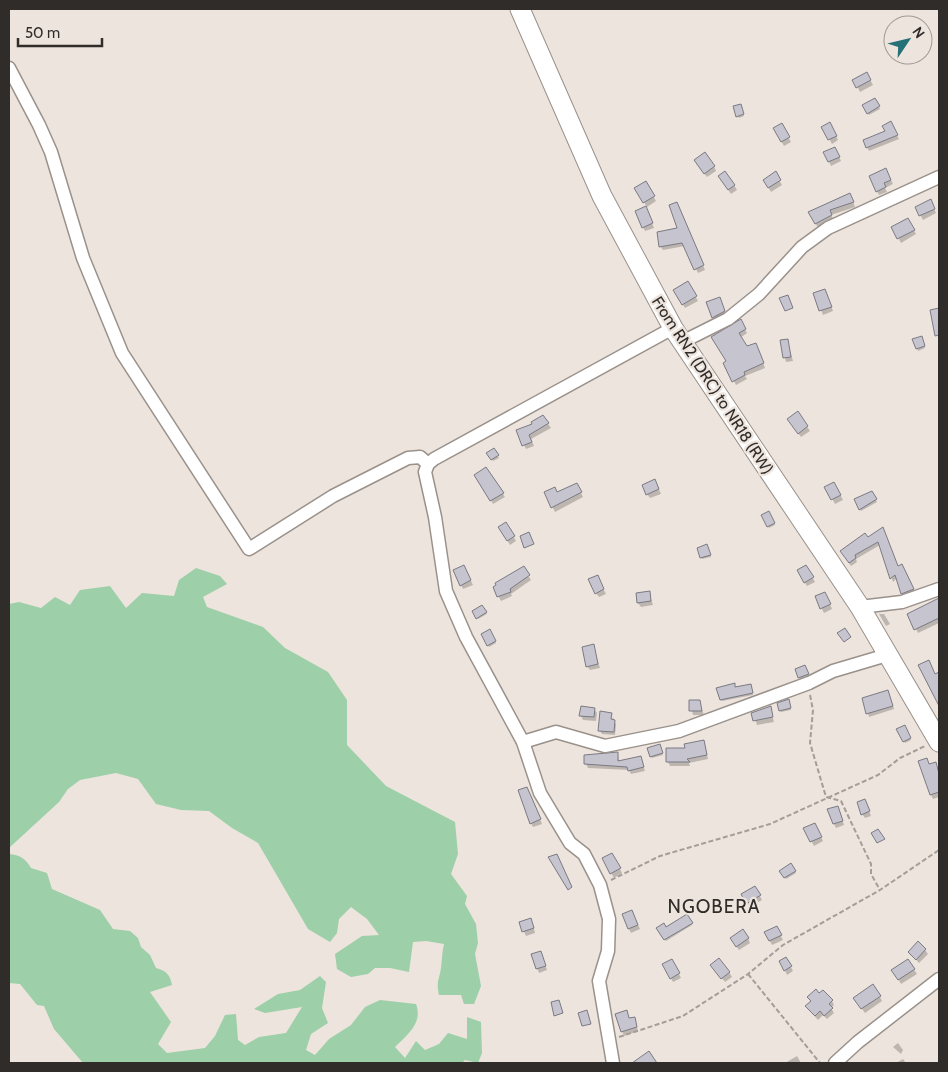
<svg xmlns="http://www.w3.org/2000/svg" width="948" height="1072" viewBox="0 0 948 1072" font-family="Cabin,sans-serif">
	<style>
		.green { fill: #9dcfa8 }
		.shadow { fill: #0003 }
		.building { fill: #c6c4ce; stroke: #7b7a83 }
		.lines { fill: none; stroke-linecap: round; stroke-linejoin: round }
		.street-casing { stroke: #99918a; stroke-width: 15 }
		.secondary-casing { stroke: #99918a; stroke-width: 21 }
		.path { stroke: #a49d98; stroke-width: 2; stroke-dasharray: 5 2.5; stroke-linecap: butt }
		.street { stroke: #fff; stroke-width: 12 }
		.secondary { stroke: #fff; stroke-width: 19 }
		.labels { text-anchor: middle; stroke-width: 4.5; stroke-linejoin: round; paint-order: stroke }
		.street-label { font-size: 16px; fill: #302c2a; stroke: #ede4dd }
		.quarter-label { font-size: 19px; letter-spacing: 1px; fill: #302c2a; stroke: #ede4dd }
	</style>
	<rect width="100%" height="100%" fill="#ede4dd"/>
	<g class="green">
		<path d="M196,568l24,8 7,8 -24,13 4,10 56,20 22,21 43,24 19,28v45l39,41 69,36 3,32 -7,20 16,22 -2,8 11,20 2,19 -3,11 6,32 -7,18h-10l-3,-9h-22c-3,-14 0,-14 2,-27 1,-8 1,-16 3,-24l-18,-3 -13,1 -4,30 -19,-4h-15l-7,6 -17,3 -14,-8 -2,-15 27,-18 17,-1 -12,-16 -16,-12 -12,12 -2,14 -7,9 -22,-13 -50,-86 -26,-15 -23,-17 -28,-1 -25,-6 -18,-25 -22,-6 -36,7 -12,9 -9,13 -50,46v-244l10,-2 22,6 14,-11 15,8 10,-15 30,-4 16,22 16,-15 32,3 5,-16z"/>
		<path d="M9,854c11,1 16,4 22,14l16,5 5,16 48,21 13,19 17,2 8,7 3,9 9,8 6,13c11,3 14,7 16,17l-22,7 21,30 -13,22 9,9 38,-5 10,-12 10,-21 11,-1 2,26 7,5 14,-8 27,-4 16,-26 -37,6 -11,-4 24,-15 22,-4 20,-14 6,6 -4,26 6,15 -17,11 -5,16 9,5 14,-16 22,-14 14,-18 15,-7 36,4c7,19 -8,30 -21,43l10,11 11,-17 9,9 14,-6 9,-11 19,6v-22l14,5 1,31 -4,10 -13,-3 -3,3h-379l-29,-34 -10,-23 -7,-1 -17,-21 -11,-1z"/>
	</g>
	<g class="shadow">
		<polygon points="867,74 873,85 860,92 854,80"/>
		<polygon points="875,100 880,109 869,115 864,106"/>
		<polygon points="734,107 741,107 744,116 739,118"/>
		<polygon points="890,123 899,139 869,151 867,147 887,132"/>
		<polygon points="781,124 791,142 784,146 774,128"/>
		<polygon points="830,124 838,140 832,144 823,128"/>
		<polygon points="825,153 837,153 841,161 831,166"/>
		<polygon points="698,165 714,166 716,171 707,177"/>
		<polygon points="775,173 782,185 771,192 764,180"/>
		<polygon points="888,174 893,184 885,188 887,192 879,195 877,191"/>
		<polygon points="722,181 734,185 737,190 731,194"/>
		<polygon points="646,183 656,201 647,207 636,189"/>
		<polygon points="852,199 855,207 831,215 834,220 818,228 810,212"/>
		<polygon points="930,201 936,213 923,220 916,207"/>
		<polygon points="679,208 705,270 698,273 685,246 663,250 660,246 679,229"/>
		<polygon points="647,211 654,228 645,231 643,227"/>
		<polygon points="908,220 916,234 901,243 893,228"/>
		<polygon points="688,283 698,301 685,308 675,291"/>
		<polygon points="825,290 833,311 823,315 815,294"/>
		<polygon points="721,302 726,316 716,321 713,317"/>
		<polygon points="740,321 747,333 740,338 746,348 758,349 765,368 745,376 747,379 736,385 725,364 728,362"/>
		<polygon points="922,339 925,348 918,351 914,340"/>
		<polygon points="787,340 793,361 786,362 781,341"/>
		<polygon points="798,413 810,431 801,437 791,423"/>
		<polygon points="543,417 551,428 531,439 534,446 526,449 524,445 534,425"/>
		<polygon points="494,450 499,458 493,461 488,453"/>
		<polygon points="486,469 505,497 493,504 476,475"/>
		<polygon points="834,483 843,500 835,504 826,487"/>
		<polygon points="657,485 661,494 650,498 647,494"/>
		<polygon points="579,489 583,497 555,512 545,492 557,493"/>
		<polygon points="872,492 877,502 861,511 855,499"/>
		<polygon points="769,512 775,525 769,528 762,516"/>
		<polygon points="506,524 516,541 510,545 500,528"/>
		<polygon points="882,529 898,567 904,569 915,593 904,596 897,578 893,582 880,545 856,559 857,562 851,566 843,554"/>
		<polygon points="708,548 711,557 702,559 701,557"/>
		<polygon points="806,566 815,582 807,586 798,571"/>
		<polygon points="523,568 531,580 511,594 512,596 501,601 494,588"/>
		<polygon points="466,571 473,585 463,589 461,585"/>
		<polygon points="599,581 606,594 599,597 596,593"/>
		<polygon points="649,592 653,605 641,607 638,603"/>
		<polygon points="816,597 827,597 832,609 824,613"/>
		<polygon points="939,600 939,623 918,633 909,614"/>
		<polygon points="482,606 487,614 478,619 473,612"/>
		<polygon points="879,614 884,614 890,624 886,626"/>
		<polygon points="490,631 496,643 489,647 483,634"/>
		<polygon points="593,645 600,668 590,670 587,666"/>
		<polygon points="805,666 809,676 800,679 796,670"/>
		<polygon points="734,684 735,688 751,687 753,695 722,701 721,700"/>
		<polygon points="888,691 894,709 869,717 864,699"/>
		<polygon points="699,701 704,715 693,715 690,702"/>
		<polygon points="789,702 791,710 781,712 780,710"/>
		<polygon points="770,708 774,722 757,725 753,714"/>
		<polygon points="594,709 597,713 596,721 583,720 581,716"/>
		<polygon points="611,714 611,726 613,717 616,725 615,735 602,734 600,731"/>
		<polygon points="904,726 911,740 905,743 898,729"/>
		<polygon points="705,745 708,759 689,763 690,766 670,766 668,762 687,749"/>
		<polygon points="660,747 663,755 652,758 651,756"/>
		<polygon points="618,754 619,762 640,757 645,771 631,774 629,770 588,768 586,764"/>
		<polygon points="936,764 939,772 939,797 933,799 931,795 929,765"/>
		<polygon points="529,792 542,824 533,827 531,823"/>
		<polygon points="867,805 871,816 865,818 862,814"/>
		<polygon points="840,812 844,825 836,828 834,824"/>
		<polygon points="814,824 823,841 814,846 805,829"/>
		<polygon points="612,854 622,873 614,878 603,859"/>
		<polygon points="790,865 796,873 786,879 781,871"/>
		<polygon points="755,887 762,900 750,907 742,894"/>
		<polygon points="634,916 640,929 631,933 629,929"/>
		<polygon points="687,916 692,925 666,941 658,928 666,928"/>
		<polygon points="520,923 533,924 535,933 526,936"/>
		<polygon points="776,927 783,940 772,945 766,933"/>
		<polygon points="748,938 750,943 739,950 734,943"/>
		<polygon points="925,950 928,954 919,963 909,952"/>
		<polygon points="540,952 547,970 539,973 537,968"/>
		<polygon points="786,958 793,971 787,975 781,962"/>
		<polygon points="672,961 681,978 673,982 664,965"/>
		<polygon points="908,961 917,974 901,984 893,970"/>
		<polygon points="715,969 729,972 732,977 725,982"/>
		<polygon points="809,997 832,1001 834,1005 831,1008 834,1013 827,1019 823,1015 818,1020 809,1010 811,1002"/>
		<polygon points="880,997 882,1001 865,1013 857,1002"/>
		<polygon points="616,1015 628,1016 629,1020 635,1019 638,1031 624,1036"/>
		<polygon points="898,1043 903,1050 901,1054 893,1047"/>
		<polygon points="797,1056 801,1063 785,1063"/>
		<polygon points="903,1059 906,1063 896,1063"/>
	</g>
	<g class="building">
		<polygon points="867,72 871,80 856,88 852,80"/>
		<polygon points="875,98 880,106 867,114 862,105"/>
		<polygon points="741,104 744,114 736,117 733,106"/>
		<polygon points="891,121 898,135 866,148 863,140 885,131 882,126"/>
		<polygon points="830,122 837,136 828,140 821,127"/>
		<polygon points="782,123 790,137 781,142 773,128"/>
		<polygon points="835,147 840,157 828,162 823,152"/>
		<polygon points="705,152 715,166 704,174 694,160"/>
		<polygon points="886,168 891,180 884,183 886,187 876,192 869,176"/>
		<polygon points="725,171 735,185 728,190 718,176"/>
		<polygon points="776,171 781,180 768,188 763,180"/>
		<polygon points="646,181 655,196 643,203 634,188"/>
		<polygon points="850,193 854,202 830,210 832,215 815,224 808,212"/>
		<polygon points="931,199 935,209 919,216 915,207"/>
		<polygon points="677,202 704,265 694,270 682,243 659,247 657,232 677,228 669,205"/>
		<polygon points="646,206 653,223 642,228 635,211"/>
		<polygon points="908,218 915,230 897,239 891,227"/>
		<polygon points="688,281 697,296 682,305 673,290"/>
		<polygon points="825,289 832,307 819,311 813,293"/>
		<polygon points="788,295 793,308 785,311 779,298"/>
		<polygon points="720,297 725,311 712,318 706,302"/>
		<polygon points="939,308 939,335 935,336 930,310"/>
		<polygon points="741,319 746,329 739,333 747,346 756,343 764,363 744,372 745,375 732,382 723,363 726,361 711,337"/>
		<polygon points="922,336 925,346 916,349 912,339"/>
		<polygon points="788,339 791,357 783,358 780,340"/>
		<polygon points="798,411 808,426 798,434 787,419"/>
		<polygon points="543,415 549,423 529,435 532,442 522,446 516,430 532,424 531,422"/>
		<polygon points="494,448 499,455 491,460 486,453"/>
		<polygon points="486,467 504,493 490,501 474,475"/>
		<polygon points="655,479 659,489 646,495 642,485"/>
		<polygon points="834,482 841,495 831,500 824,487"/>
		<polygon points="577,483 582,492 551,508 544,492 555,487 557,492"/>
		<polygon points="872,491 877,499 859,510 854,499"/>
		<polygon points="769,511 775,523 767,527 761,515"/>
		<polygon points="506,522 515,536 507,541 498,527"/>
		<polygon points="883,527 898,566 902,564 914,589 901,594 895,575 890,579 878,542 855,555 856,558 849,563 840,551 865,533 868,537"/>
		<polygon points="529,532 534,544 524,548 520,536"/>
		<polygon points="707,544 711,555 700,558 697,548"/>
		<polygon points="464,565 471,580 460,586 453,570"/>
		<polygon points="806,565 814,577 804,583 797,570"/>
		<polygon points="524,566 530,575 510,589 511,592 497,597 493,587 496,585 495,583"/>
		<polygon points="598,575 604,589 595,594 588,579"/>
		<polygon points="650,591 651,601 637,603 636,593"/>
		<polygon points="825,592 831,604 820,609 815,596"/>
		<polygon points="939,598 939,618 914,630 907,614"/>
		<polygon points="482,605 487,612 476,619 472,611"/>
		<polygon points="845,628 851,637 844,642 837,633"/>
		<polygon points="490,629 496,641 487,646 481,634"/>
		<polygon points="594,644 598,664 586,667 582,647"/>
		<polygon points="929,660 935,674 939,672 939,706 918,665"/>
		<polygon points="805,665 809,674 798,678 795,669"/>
		<polygon points="735,683 735,687 751,684 753,693 720,700 716,688"/>
		<polygon points="888,690 893,706 866,714 862,698"/>
		<polygon points="789,699 791,708 779,711 777,703"/>
		<polygon points="689,700 700,700 702,711 689,711"/>
		<polygon points="581,706 595,708 594,717 579,716"/>
		<polygon points="771,706 773,717 753,721 751,713"/>
		<polygon points="600,711 612,713 611,719 615,720 614,732 598,731"/>
		<polygon points="905,725 911,738 903,742 896,729"/>
		<polygon points="704,740 707,755 687,759 690,762 666,762 666,748 685,748 684,744"/>
		<polygon points="660,744 663,753 650,757 647,748"/>
		<polygon points="618,752 618,761 641,756 644,767 628,771 627,767 584,764 584,755"/>
		<polygon points="927,758 929,764 936,762 939,774 939,792 930,795 918,761"/>
		<polygon points="527,787 541,819 530,824 518,790"/>
		<polygon points="865,799 870,811 861,815 857,802"/>
		<polygon points="838,806 843,821 833,824 827,809"/>
		<polygon points="815,823 822,837 810,842 803,828"/>
		<polygon points="878,829 885,839 877,843 871,833"/>
		<polygon points="612,853 621,868 610,874 602,858"/>
		<polygon points="557,854 572,887 568,890 548,857"/>
		<polygon points="791,863 796,871 784,878 779,871"/>
		<polygon points="755,886 761,895 746,904 741,894"/>
		<polygon points="632,910 638,925 628,929 622,914"/>
		<polygon points="687,914 693,923 664,940 656,928 664,923 666,927"/>
		<polygon points="531,918 534,928 522,932 519,922"/>
		<polygon points="777,926 782,935 769,941 764,932"/>
		<polygon points="743,929 749,938 736,947 730,938"/>
		<polygon points="918,941 926,949 916,960 908,952"/>
		<polygon points="541,951 546,966 536,969 531,954"/>
		<polygon points="786,957 792,966 784,971 779,961"/>
		<polygon points="719,958 730,972 721,979 710,965"/>
		<polygon points="672,959 680,973 670,979 662,964"/>
		<polygon points="908,959 915,969 898,980 891,970"/>
		<polygon points="873,984 881,996 861,1009 853,998"/>
		<polygon points="816,989 819,993 823,990 833,1000 829,1004 833,1008 824,1016 820,1011 815,1016 805,1006 811,1001 807,997"/>
		<polygon points="559,1000 563,1013 554,1016 551,1002"/>
		<polygon points="587,1010 591,1024 582,1026 578,1013"/>
		<polygon points="627,1010 629,1018 635,1017 637,1027 621,1032 615,1014"/>
		<polygon points="649,1051 657,1063 632,1063"/>
	</g>
	<g class="lines">
		<g class="street-casing">
			<g id="street">
				<polyline points="9,68 39,125 51,152 83,258 122,353 249,549 333,496 408,458 420,457 428,464"/>
				<polyline points="682,342 728,319 759,294 802,247 828,228 939,177"/>
				<polyline points="860,607 902,602 939,589"/>
				<polyline points="523,742 556,732 605,746 679,731 809,683 833,671 887,655"/>
				<polyline points="613,1063 599,981 608,951 609,919 600,885 584,854 570,843 540,793 523,742 466,637 446,591 435,517 425,472 428,464 434,459 673,328"/>
				<polyline points="835,1063 858,1042 939,979"/>
			</g>
		</g>
		<g class="secondary-casing">
			<polyline id="secondary" points="520,9 602,196 673,328 860,607 939,742"/>
		</g>
		<g class="path">
			<polyline points="810,695 813,710 810,743 826,797 841,801 871,864 871,874 880,890"/>
			<polyline points="611,880 660,856 770,824 878,775 900,758 925,746"/>
			<polyline points="748,974 820,1063"/>
			<polyline points="619,1037 683,1016 748,974 783,945 880,890 939,850"/>
		</g>
		<use href="#street" class="street"/>
		<use href="#secondary" class="secondary"/>
	</g>
	<g class="labels">
		<g class="street-label">
			<text transform="translate(713 385) rotate(57)" y="6">From RN2 (DRC) to NR18 (RW)</text>
		</g>
		<g class="quarter-label">
			<text x="714" y="913">NGOBERA</text>
		</g>
	</g>
	<rect width="948" height="1072" fill="none" stroke="#302c2a" stroke-width="20"/>
	<g transform="translate(908 40) rotate(55)"><circle r="24" fill="#ede4dd" stroke="#a19a95"/>
	<path d="M0-4L9 19L0 12L-9 19Z" fill="#267078"/>
	<text y="-8" font-size="14" font-weight="bold" text-anchor="middle" fill="#302c2a">N</text>
	</g>
	<path d="M18 38v8h84v-8" fill="none" stroke="#302c2a" stroke-width="2.5"/>
	<text x="25" y="38" font-size="15" fill="#302c2a" stroke="#ede4dd" stroke-width="4" paint-order="stroke">50 m</text>
</svg>
